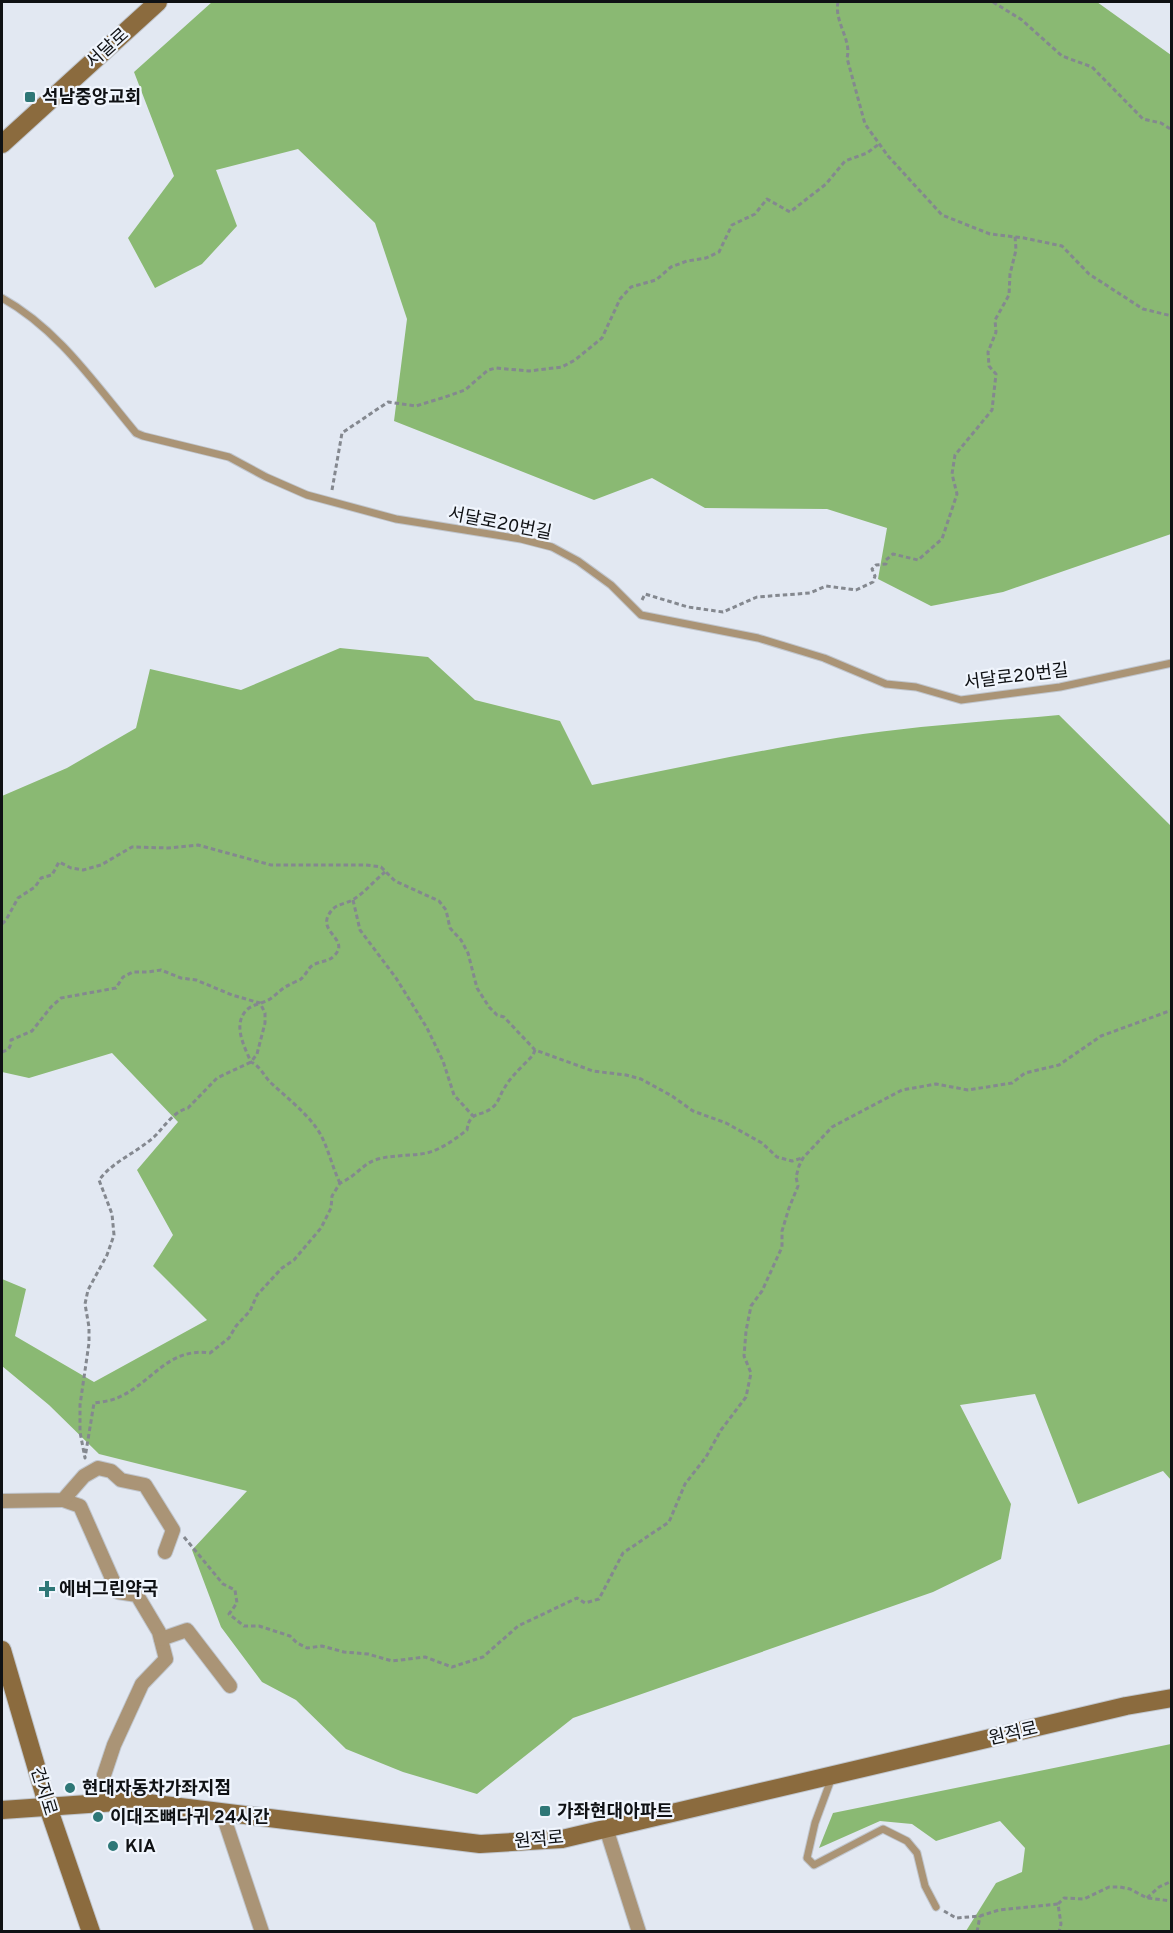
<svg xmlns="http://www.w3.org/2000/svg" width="1173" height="1933" viewBox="0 0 1173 1933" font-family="Overpass,'Noto Sans KR',sans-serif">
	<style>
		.forest { fill: #8ab973 }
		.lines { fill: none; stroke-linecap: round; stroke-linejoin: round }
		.lane-casing { stroke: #c0c6ce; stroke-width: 9 }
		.street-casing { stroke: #c0c6ce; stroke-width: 16 }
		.secondary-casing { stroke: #c0c6ce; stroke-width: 20 }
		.path { stroke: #84888f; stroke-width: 3; stroke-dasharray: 4.5 3; stroke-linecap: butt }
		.lane { stroke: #aa9476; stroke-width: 7 }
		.street { stroke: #aa9476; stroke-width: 14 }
		.secondary { stroke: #8b6b3e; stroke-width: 18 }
		.poi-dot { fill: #2e7777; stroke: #f0f5fd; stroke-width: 2 }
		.labels { text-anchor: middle; stroke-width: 4.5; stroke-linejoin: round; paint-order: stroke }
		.street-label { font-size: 18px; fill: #0f1114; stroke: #f0f5fd }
		.poi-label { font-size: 18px; font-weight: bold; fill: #0f1114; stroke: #f0f5fd; text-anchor: start }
	</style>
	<rect width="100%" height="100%" fill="#e2e8f2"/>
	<g class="forest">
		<polygon points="212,2 1097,2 1171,55 1171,534 1003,592 931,606 878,579 887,528 827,509 705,508 652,478 594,500 394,421 407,319 375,223 298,149 216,170 237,226 202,264 155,288 128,238 174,176 134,72"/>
		<path d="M340,648l88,9 47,43 85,21 32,64c90,-18 180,-38 271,-51 65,-9 130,-13 196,-19l112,111v654l-8,-9 -85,33 -43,-110 -75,11 51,99 -10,55 -68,33 -360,126 -96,76 -74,-22 -57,-23 -50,-49 -34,-18 -41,-55 -29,-77 55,-59 -148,-37 -50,-49 -47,-39v-87l24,10 -11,47 79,46 113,-62 -54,-54 20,-31 -36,-65 41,-48 -66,-69 -83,25 -27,-6v-276l65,-28 69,-40 14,-59 91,21z"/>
		<polygon points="1171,1744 1171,1931 966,1931 996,1883 1022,1872 1025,1848 1000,1821 936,1841 912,1824 880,1821 819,1848 833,1813"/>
	</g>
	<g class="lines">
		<g class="lane-casing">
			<g id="lane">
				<path d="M2,298c56,31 93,86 134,135l7,3 86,21 37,20 41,18 89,24 125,20 31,8 26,14 33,24 30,30 117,23 66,20 62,26 30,3 45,13 99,-13 112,-24"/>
				<polyline points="832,1777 815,1823 807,1858 814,1865 883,1829 907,1841 917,1853 925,1886 936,1907"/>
			</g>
		</g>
		<g class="street-casing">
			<g id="street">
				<polyline points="63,1500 80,1506 118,1592 137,1595 159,1632 166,1659 142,1684 114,1745 104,1775"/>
				<polyline points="2,1501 63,1500 84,1476 98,1468 111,1471 121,1480 145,1485 173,1530 165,1552"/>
				<polyline points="161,1639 187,1630 230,1686"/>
				<polyline points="222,1812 262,1932"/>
				<polyline points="606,1828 639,1932"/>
			</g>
		</g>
		<g class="secondary-casing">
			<g id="secondary">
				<polyline points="2,144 158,2"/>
				<polyline points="2,1650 48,1807 91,1932"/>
				<polyline points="2,1810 131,1801 480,1844 562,1839 1126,1706 1172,1698"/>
			</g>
		</g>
		<g class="path">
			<path d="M838,2c-4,20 14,38 9,56l18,66 23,32 54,59 48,19 34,4 38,8 27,28 54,35 29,7"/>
			<polyline points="993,2 1022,20 1062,56 1092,67 1143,119 1161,123 1172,130"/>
			<polyline points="332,490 342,433 388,402 416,406 445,397 465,390 488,370 496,368 529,371 562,367 575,360 602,338 620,299 631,287 656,280 671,267 687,261 706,258 719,252 732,225 755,214 767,199 790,212 826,184 845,161 867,153 879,144"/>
			<polyline points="642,600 645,594 688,607 723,612 757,597 810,593 826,586 856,590 873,582 875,576 872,569 876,565 886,564 886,560 893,554 918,560 942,539 957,494 952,474 955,455 992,410 996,374 989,366 988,352 996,332 995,320 1009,295 1010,274 1016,250 1015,236"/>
			<polyline points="353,900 360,930 396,978 427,1028 443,1061 454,1095 473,1116"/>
			<polyline points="2,924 6,920 18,898 35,887 41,878 52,875 59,862 71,868 83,870 101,865 132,847 168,848 198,845 271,865 366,865 381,867 395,881 439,901 446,910 450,928 461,940 468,953 477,988 489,1007 497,1015 504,1017 535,1050 593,1071 626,1075 641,1079 672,1096 693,1111 726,1123 762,1143 777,1157 792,1161 802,1158"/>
			<path d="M2,1052c6,-2 9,-4 9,-12l21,-9 19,-24 10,-9 55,-10 7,-11 10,-5h15l13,-2 20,8 15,2 36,15 28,8 5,10v10l-8,31 -6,8 -34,16 -29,30c-13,3 -22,16 -31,26 -18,18 -43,26 -58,46l13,34 2,21 -7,20 -19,35 -3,14 4,23v16l-9,62v27l5,26 9,-55c7,-1 16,-2 23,-5 36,-15 50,-51 93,-45l19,-15 7,-12 14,-15 7,-16 25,-27 12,-8 27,-32 10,-20 1,-12 8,-13c15,-6 23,-19 35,-23 15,-5 31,-4 46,-6 17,-2 33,-14 46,-24 3,-21 14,-12 26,-23 6,-5 7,-13 12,-20 7,-12 19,-22 28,-32l2,-5"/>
			<path d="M340,1183c-9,-18 -13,-42 -25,-57 -12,-16 -29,-29 -44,-43 -7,-7 -11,-17 -20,-21 -7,-16 -20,-40 -2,-54 6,-4 15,-5 21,-9 7,-5 12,-11 19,-14 3,-2 9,-4 12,-6 5,-4 7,-11 12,-14 7,-4 15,-3 21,-9 16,-16 -14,-23 -6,-40 7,-14 15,-10 26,-17 10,-6 21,-19 31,-27"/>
			<polyline points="184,1537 223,1584 235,1590 237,1603 229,1614 244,1626 259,1626 290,1636 297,1643 307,1648 322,1646 344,1652 368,1654 392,1661 425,1657 452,1667 483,1657 518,1626 577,1598 585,1603 599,1599 623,1553 669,1522 685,1484 706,1457 721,1430 746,1397 751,1373 744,1356 746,1331 751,1306 762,1291 782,1247 782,1231 789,1208 798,1186 796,1177 799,1166 803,1158 832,1127 902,1090 936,1084 968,1090 1012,1083 1025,1073 1059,1065 1101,1036 1172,1010"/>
			<polyline points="1147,1898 1159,1887 1172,1881"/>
			<polyline points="1058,1904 1064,1898 1084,1899 1109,1887 1120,1887 1130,1889 1147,1898 1172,1901"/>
			<polyline points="944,1911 956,1918 980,1916 999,1910 1058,1904 1061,1924 1059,1932"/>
			<polyline points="977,1932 980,1916"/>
		</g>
		<use href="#lane" class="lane"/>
		<use href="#street" class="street"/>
		<use href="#secondary" class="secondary"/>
	</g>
	<g class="poi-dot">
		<rect x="24" y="91" width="12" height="12" rx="3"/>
		<path d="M44 1580h6v6h6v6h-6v6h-6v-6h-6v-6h6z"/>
		<circle cx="70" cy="1788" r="6"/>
		<rect x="539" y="1805" width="12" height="12" rx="3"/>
		<circle cx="98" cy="1817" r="6"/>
		<circle cx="113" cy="1846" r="6"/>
	</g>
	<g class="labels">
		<g class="street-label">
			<text transform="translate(107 48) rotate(-42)" y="6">서달로</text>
			<text transform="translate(500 523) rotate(11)" y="6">서달로20번길</text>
			<text transform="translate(1016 676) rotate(-7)" y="6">서달로20번길</text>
			<text transform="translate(1013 1733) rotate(-13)" y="6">원적로</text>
			<text transform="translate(44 1791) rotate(73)" y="6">건지로</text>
			<text transform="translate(539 1839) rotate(-5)" y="6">원적로</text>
		</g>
		<g class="poi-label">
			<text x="42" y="103">석남중앙교회</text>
			<text x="59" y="1595">에버그린약국</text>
			<text x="82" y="1794">현대자동차가좌지점</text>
			<text x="557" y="1817">가좌현대아파트</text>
			<text x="110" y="1823">이대조뼈다귀 24시간</text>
			<text x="125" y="1852">KIA</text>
		</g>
	</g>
	<rect width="1173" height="1933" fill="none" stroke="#0f1114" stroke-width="6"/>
</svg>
